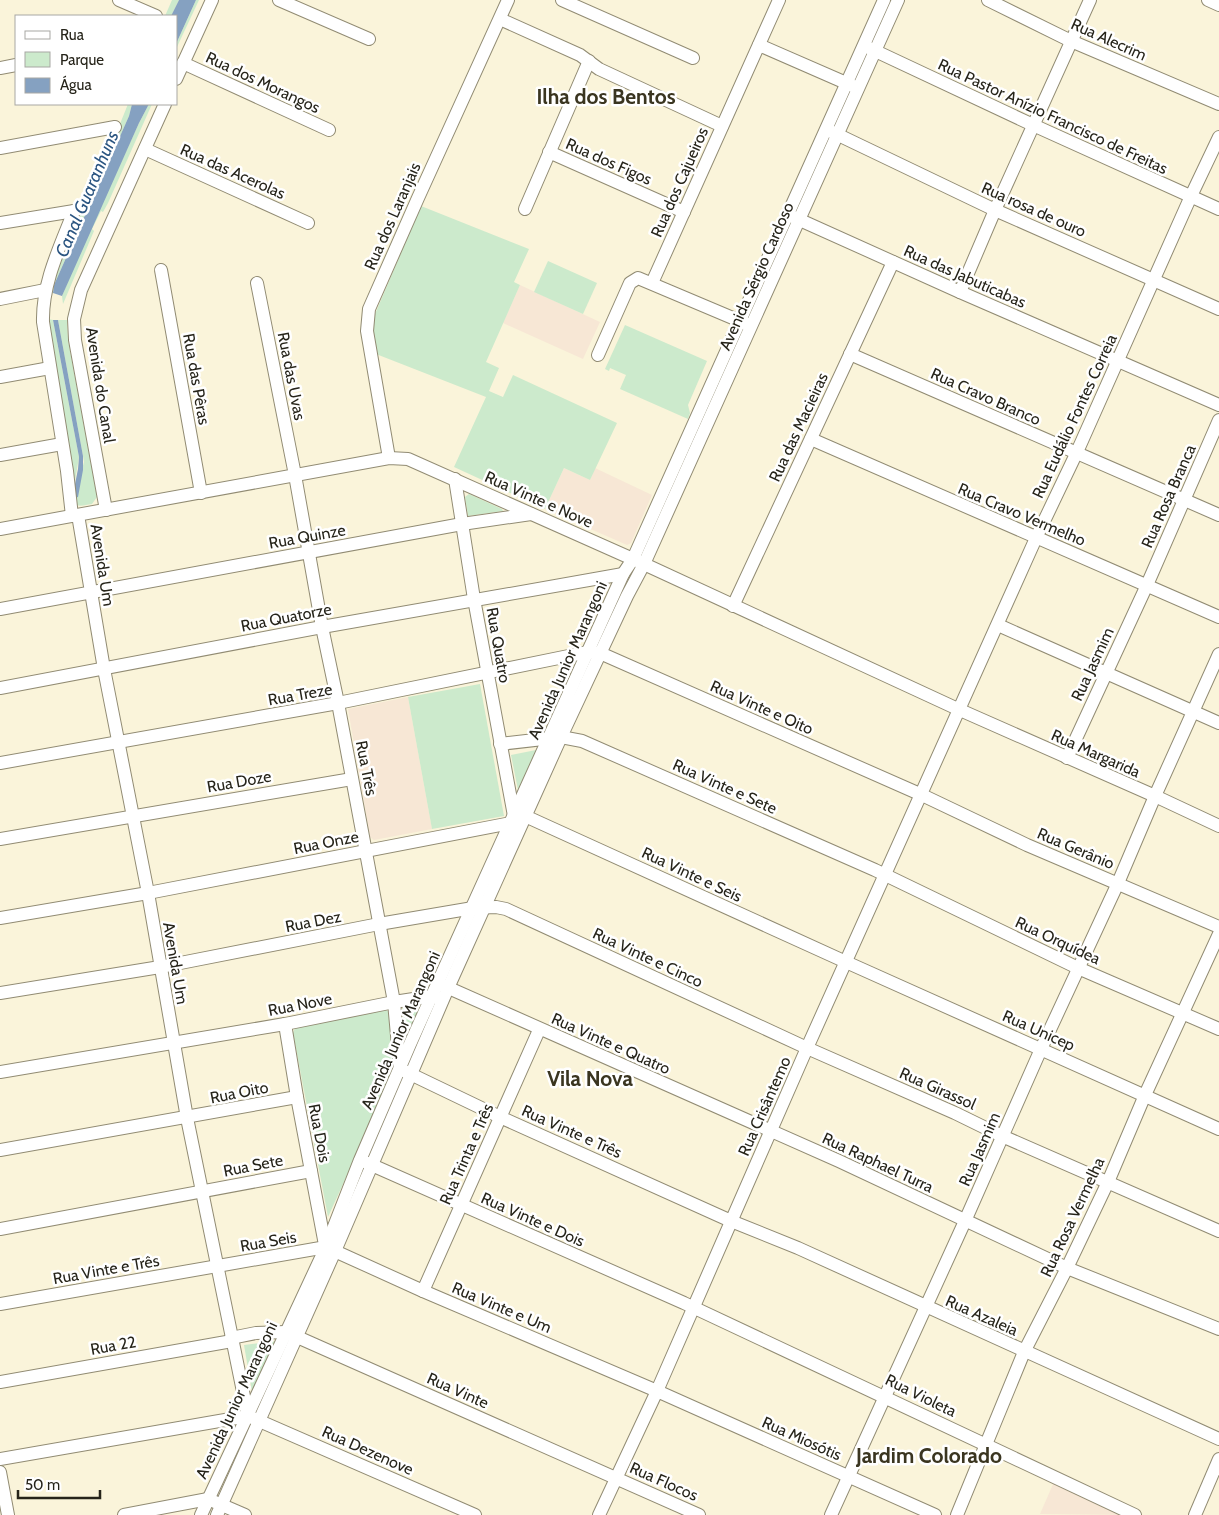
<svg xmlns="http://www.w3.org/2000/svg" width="1219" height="1515" viewBox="0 0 1219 1515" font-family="Cabin,sans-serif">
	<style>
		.education { fill: #f7e7d5 }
		.green { fill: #cceacc }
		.water { fill: #85a1c1 }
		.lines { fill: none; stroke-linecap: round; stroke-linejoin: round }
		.minor-casing { stroke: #918b73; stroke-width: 14 }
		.minor { stroke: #fff; stroke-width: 12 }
		.labels { text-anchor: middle; stroke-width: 5; stroke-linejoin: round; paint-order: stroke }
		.street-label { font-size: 16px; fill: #26241a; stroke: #fff }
		.water-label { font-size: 18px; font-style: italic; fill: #2b5581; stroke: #fff }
		.district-label { font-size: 21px; font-weight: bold; fill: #3a3520; stroke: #fff }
	</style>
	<rect width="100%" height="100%" fill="#faf4da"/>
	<g class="education">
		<polygon points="520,285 600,322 583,359 503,323"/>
		<polygon points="564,468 590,480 595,468 652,495 631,543 627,545 545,509"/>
		<polygon points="408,697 432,829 374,840 370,837 348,709"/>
		<polygon points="1054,1482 1131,1515 1040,1514"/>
	</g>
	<g class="green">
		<polygon points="172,0 179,0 171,16 165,16"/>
		<polygon points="196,0 199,0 176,49 176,44"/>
		<polygon points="128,104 132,104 129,116 54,285 53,293 50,292 77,220 87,206"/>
		<polygon points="149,104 152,104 108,203 103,212 101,211 92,229 94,231 63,304 62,296 80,252 139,123"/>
		<polygon points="421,206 529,249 514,282 520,285 486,362 499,368 489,391 503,397 513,375 617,423 590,480 564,468 545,509 454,467 486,397 376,354 373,331 375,314"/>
		<polygon points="548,261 597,283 583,314 534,292"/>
		<polygon points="48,319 53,320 79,457 74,487 71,457"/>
		<path d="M58,320h9l1,20 29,157 -5,7c-8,1 -14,4 -19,-2l11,-40 -1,-6z"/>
		<polygon points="625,325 707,361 688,405 690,413 688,419 620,389 626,375 610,368 609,371 605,369"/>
		<polygon points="469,494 502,509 503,511 468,516 465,497"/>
		<polygon points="480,684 504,816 432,829 408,697"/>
		<polygon points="541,749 519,795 511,755"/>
		<polygon points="422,1003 407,1038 405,1038 402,1009 404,1006"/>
		<polygon points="385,1009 389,1012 395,1057 392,1077 328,1217 293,1033 295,1028"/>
		<polygon points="277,1341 252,1392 244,1345"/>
	</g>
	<g class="water">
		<polygon points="179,0 196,0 176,44 176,16 171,16"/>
		<polygon points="132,104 149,104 139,123 62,296 53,293 54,285 129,116"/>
		<polygon points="53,320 58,320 83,456 83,470 78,497 72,499 78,469 79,457"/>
	</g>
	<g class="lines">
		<g class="minor-casing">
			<g id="minor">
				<polyline points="119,0 156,16"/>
				<polyline points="279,0 369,39"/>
				<polyline points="562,0 693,58"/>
				<polyline points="988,0 1071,41 1219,104"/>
				<polyline points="1208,0 1219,5"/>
				<polyline points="500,19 580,55 599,69 722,126"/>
				<polyline points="759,45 853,86"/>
				<polyline points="869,48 1033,125 1219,209"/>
				<polyline points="183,63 329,130"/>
				<polyline points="0,68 16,65"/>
				<polyline points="176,79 212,0"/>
				<polyline points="830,131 995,210 1219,309"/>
				<polyline points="0,148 115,127"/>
				<polyline points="145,149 308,223"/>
				<polyline points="549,152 684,212"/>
				<polyline points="525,209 589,61"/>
				<polyline points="791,216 960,292 1219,405"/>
				<polyline points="0,223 74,211"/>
				<polyline points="161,270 201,493"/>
				<polyline points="257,283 295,475 322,627 338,703 394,1002 400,1069 500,1117 731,1221 798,1248 1219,1439"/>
				<polyline points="652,283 779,0"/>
				<polyline points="960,292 995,210 1090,0"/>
				<polyline points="0,299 45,290"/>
				<polyline points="850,354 1219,515"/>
				<polyline points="598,355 630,283 638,278 747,324"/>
				<polyline points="0,377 50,368"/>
				<polyline points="811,439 1219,617"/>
				<polyline points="0,455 62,444"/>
				<polyline points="389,458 367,331 369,309 418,198 508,0"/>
				<polyline points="455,479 474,599 514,816"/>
				<polyline points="106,510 75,340 74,319 81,290 165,104"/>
				<polyline points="78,515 104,669 148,893 187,1118 248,1416"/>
				<path d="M72,516l-5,-45 -24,-149c-1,-39 17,-75 31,-111"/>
				<polyline points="0,529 389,458 408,459 644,564 960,710 1155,796 1219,826"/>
				<polyline points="733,606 893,262"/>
				<polyline points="0,609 462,524 531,514"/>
				<polyline points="998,625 1219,723"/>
				<polyline points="0,688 322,627 623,574"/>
				<polyline points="500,744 561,737 582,741 875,870 1078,968 1219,1029"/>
				<polyline points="1067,758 1147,585 1219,420"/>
				<polyline points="0,763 338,703 588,652 600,653 922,795 1027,845 1219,927"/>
				<polyline points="525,816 846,962 1219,1129"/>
				<polyline points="0,839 352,779"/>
				<polyline points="0,918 148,893 511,823"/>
				<polyline points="442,985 839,1161 1067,1268 1219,1329"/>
				<polyline points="0,993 160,967 379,924 473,908 496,907 506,909 807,1048 955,1113 1002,1136 1219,1231"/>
				<polyline points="285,1024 297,1097 325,1245"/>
				<polyline points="0,1072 285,1024 394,1002 433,996 438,998"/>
				<polyline points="0,1150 297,1097"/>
				<polyline points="365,1162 684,1303 1135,1515"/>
				<polyline points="0,1229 311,1171"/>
				<polyline points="328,1248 423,1291 657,1391 935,1515"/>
				<polyline points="423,1291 539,1030"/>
				<polyline points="0,1304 326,1247"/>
				<polyline points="231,1338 256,1333 286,1332 699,1515"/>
				<polyline points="0,1382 232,1341"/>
				<polyline points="0,1459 248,1416 475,1515"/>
				<polyline points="0,1472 8,1515"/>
				<polyline points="124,1515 208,1499 245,1515"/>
				<polyline points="201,1515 326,1247 360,1160 410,1044 623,574 633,559 884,0"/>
				<polyline points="217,1515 335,1251 448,988 561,737 627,596 644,564 898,0"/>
				<polyline points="599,1515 657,1391 807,1048 1036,538 1077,452 1191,196 1219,137"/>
				<polyline points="831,1515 965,1221 1041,1049 1118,883 1155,796 1219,654"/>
				<polyline points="957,1515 1024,1352 1067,1268 1108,1182 1145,1095 1219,934"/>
				<polyline points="1195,1515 1219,1459"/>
			</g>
		</g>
		<use href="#minor" class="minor"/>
	</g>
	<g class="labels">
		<g class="street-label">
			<text transform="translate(1109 39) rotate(24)" y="6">Rua Alecrim</text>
			<text transform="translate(263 82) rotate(25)" y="6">Rua dos Morangos</text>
			<text transform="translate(1053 116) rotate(25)" y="6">Rua Pastor Anízio Francisco de Freitas</text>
			<text transform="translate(609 161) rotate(24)" y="6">Rua dos Figos</text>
			<text transform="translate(233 171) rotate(24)" y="6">Rua das Acerolas</text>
			<text transform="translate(679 182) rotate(-66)" y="6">Rua dos Cajueiros</text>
			<text transform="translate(1034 209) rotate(24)" y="6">Rua rosa de ouro</text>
			<text transform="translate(392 216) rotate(-66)" y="6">Rua dos Laranjais</text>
			<text transform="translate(756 276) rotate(-66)" y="6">Avenida Sérgio Cardoso</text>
			<text transform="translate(965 276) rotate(24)" y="6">Rua das Jabuticabas</text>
			<text transform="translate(292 376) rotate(79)" y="6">Rua das Uvas</text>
			<text transform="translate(197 379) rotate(80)" y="6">Rua das Pêras</text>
			<text transform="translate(101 385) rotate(81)" y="6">Avenida do Canal</text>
			<text transform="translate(986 396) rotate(24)" y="6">Rua Cravo Branco</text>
			<text transform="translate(1074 416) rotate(-65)" y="6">Rua Eudálio Fontes Correia</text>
			<text transform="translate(798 427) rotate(-65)" y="6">Rua das Macieiras</text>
			<text transform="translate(1168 496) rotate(-66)" y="6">Rua Rosa Branca</text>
			<text transform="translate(539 499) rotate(24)" y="6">Rua Vinte e Nove</text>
			<text transform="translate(1022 514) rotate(23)" y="6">Rua Cravo Vermelho</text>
			<text transform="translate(307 536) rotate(-10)" y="6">Rua Quinze</text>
			<text transform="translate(103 565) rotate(81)" y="6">Avenida Um</text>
			<text transform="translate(286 617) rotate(-11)" y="6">Rua Quatorze</text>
			<text transform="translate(499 645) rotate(80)" y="6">Rua Quatro</text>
			<text transform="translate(567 660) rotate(-66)" y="6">Avenida Junior Marangoni</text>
			<text transform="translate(1092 664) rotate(-65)" y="6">Rua Jasmim</text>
			<text transform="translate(300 694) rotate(-10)" y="6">Rua Treze</text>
			<text transform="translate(762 707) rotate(24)" y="6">Rua Vinte e Oito</text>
			<text transform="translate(1096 753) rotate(24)" y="6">Rua Margarida</text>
			<text transform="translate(367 768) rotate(79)" y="6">Rua Três</text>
			<text transform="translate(239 781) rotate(-10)" y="6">Rua Doze</text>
			<text transform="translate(725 786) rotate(24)" y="6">Rua Vinte e Sete</text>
			<text transform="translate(326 842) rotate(-11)" y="6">Rua Onze</text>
			<text transform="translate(1076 848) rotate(23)" y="6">Rua Gerânio</text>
			<text transform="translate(692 874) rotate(25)" y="6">Rua Vinte e Seis</text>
			<text transform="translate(313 921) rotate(-11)" y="6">Rua Dez</text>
			<text transform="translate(1058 940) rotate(25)" y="6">Rua Orquídea</text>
			<text transform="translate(648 957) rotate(25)" y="6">Rua Vinte e Cinco</text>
			<text transform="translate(176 963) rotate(80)" y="6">Avenida Um</text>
			<text transform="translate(300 1004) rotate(-11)" y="6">Rua Nove</text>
			<text transform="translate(400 1030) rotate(-66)" y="6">Avenida Junior Marangoni</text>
			<text transform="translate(1039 1030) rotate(24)" y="6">Rua Unicep</text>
			<text transform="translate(611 1043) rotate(24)" y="6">Rua Vinte e Quatro</text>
			<text transform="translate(938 1088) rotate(24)" y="6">Rua Girassol</text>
			<text transform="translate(239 1092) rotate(-11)" y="6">Rua Oito</text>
			<text transform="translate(764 1106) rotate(-66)" y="6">Rua Crisântemo</text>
			<text transform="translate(572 1131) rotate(24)" y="6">Rua Vinte e Três</text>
			<text transform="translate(320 1133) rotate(79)" y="6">Rua Dois</text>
			<text transform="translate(979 1149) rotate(-66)" y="6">Rua Jasmim</text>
			<text transform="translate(466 1154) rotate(-66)" y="6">Rua Trinta e Três</text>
			<text transform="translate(878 1162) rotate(25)" y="6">Rua Raphael Turra</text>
			<text transform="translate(253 1165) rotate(-11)" y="6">Rua Sete</text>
			<text transform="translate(1072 1217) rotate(-65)" y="6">Rua Rosa Vermelha</text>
			<text transform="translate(533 1219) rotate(24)" y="6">Rua Vinte e Dois</text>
			<text transform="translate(268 1241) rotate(-10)" y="6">Rua Seis</text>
			<text transform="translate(106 1269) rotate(-10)" y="6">Rua Vinte e Três</text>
			<text transform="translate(502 1307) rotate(23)" y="6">Rua Vinte e Um</text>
			<text transform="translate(982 1315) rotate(24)" y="6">Rua Azaleia</text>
			<text transform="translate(113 1345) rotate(-10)" y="6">Rua 22</text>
			<text transform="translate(458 1390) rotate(24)" y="6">Rua Vinte</text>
			<text transform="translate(921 1395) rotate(26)" y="6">Rua Violeta</text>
			<text transform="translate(236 1400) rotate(-65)" y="6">Avenida Junior Marangoni</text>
			<text transform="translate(802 1438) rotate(24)" y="6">Rua Miosótis</text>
			<text transform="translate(368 1450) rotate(24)" y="6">Rua Dezenove</text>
			<text transform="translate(664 1481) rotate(24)" y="6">Rua Flocos</text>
		</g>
		<g class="water-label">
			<text transform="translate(87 194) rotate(-67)" y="6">Canal Guaranhuns</text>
		</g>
		<g class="district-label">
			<text x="606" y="104">Ilha dos Bentos</text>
			<text x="590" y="1086">Vila Nova</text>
			<text x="929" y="1463">Jardim Colorado</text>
		</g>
	</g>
	<rect x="15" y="15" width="162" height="90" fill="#ffffff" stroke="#a8a7a3"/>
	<rect x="25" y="31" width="25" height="8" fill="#ffffff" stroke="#a8a7a3"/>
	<text x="60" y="40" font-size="15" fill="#26241a">Rua</text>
	<rect x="25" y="52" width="25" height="15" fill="#cceacc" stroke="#a8a7a3"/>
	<text x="60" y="65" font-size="15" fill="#26241a">Parque</text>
	<rect x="25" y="78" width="25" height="15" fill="#85a1c1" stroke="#a8a7a3"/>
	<text x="60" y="90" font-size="15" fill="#26241a">Água</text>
	<path d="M18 1490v8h82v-8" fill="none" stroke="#26241a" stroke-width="2.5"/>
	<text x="25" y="1490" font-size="15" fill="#26241a" stroke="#ffffff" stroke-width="4" paint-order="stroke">50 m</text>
</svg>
